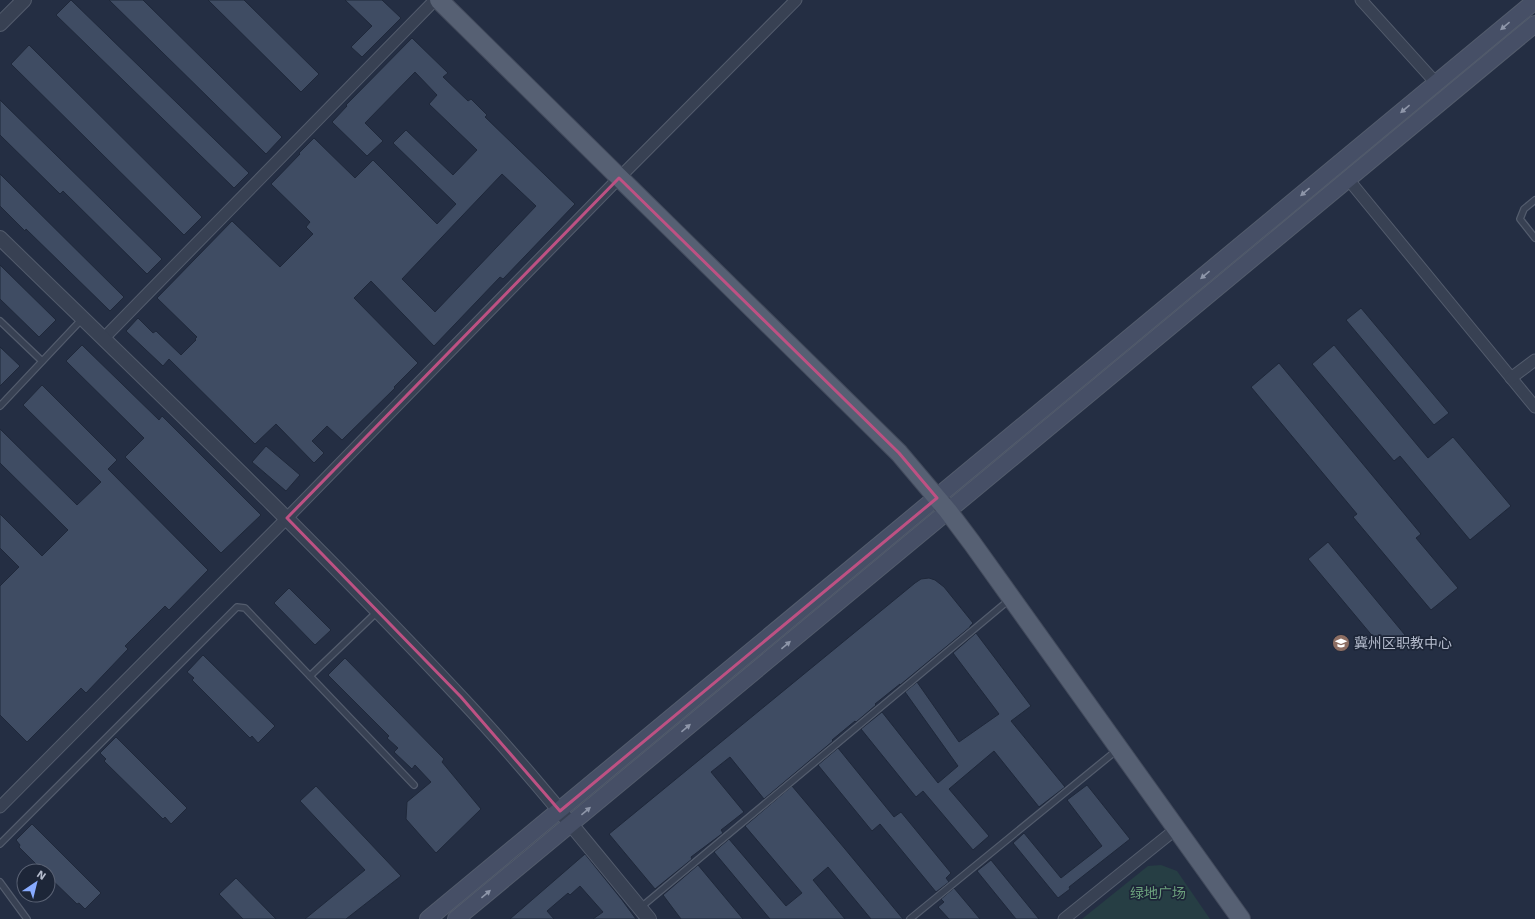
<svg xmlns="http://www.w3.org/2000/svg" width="1535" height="919" viewBox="0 0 1535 919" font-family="'Work Sans','Noto Sans SC',sans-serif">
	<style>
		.green { fill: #263e44 }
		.building { fill: #3f4c63; stroke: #1f283a; fill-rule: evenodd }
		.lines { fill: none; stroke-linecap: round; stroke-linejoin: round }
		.service-casing { stroke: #535c6d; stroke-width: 8 }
		.minor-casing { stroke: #535c6d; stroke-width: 13 }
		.tertiary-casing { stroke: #535c6d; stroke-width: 16 }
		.secondary-casing { stroke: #535c6d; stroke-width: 18 }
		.primary-casing { stroke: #424a5c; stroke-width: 20 }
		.service { stroke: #384153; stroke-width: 5.5 }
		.minor { stroke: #384153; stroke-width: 11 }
		.tertiary { stroke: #384153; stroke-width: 14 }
		.secondary { stroke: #464f66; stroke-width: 16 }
		.primary { stroke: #566073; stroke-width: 18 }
		.oneway { fill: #8e96a9 }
		.marked { fill: none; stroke: #bd5183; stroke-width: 3; stroke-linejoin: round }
		.labels { text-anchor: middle; stroke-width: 3.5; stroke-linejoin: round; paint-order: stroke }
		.poi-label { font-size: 14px; fill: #b5bccd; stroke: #1d2638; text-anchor: start }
		.park-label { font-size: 14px; fill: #6ba07c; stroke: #1d2638 }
	</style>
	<rect width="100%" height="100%" fill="#242e43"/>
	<polygon class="green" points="1161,865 1177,871 1210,919 1082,919 1148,866"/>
	<g class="building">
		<polygon points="71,0 249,173 234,188 56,15"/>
		<polygon points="109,0 143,0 282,137 266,154"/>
		<polygon points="208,0 244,0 319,74 301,92"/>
		<polygon points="345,0 382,0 401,18 362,57 351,47 372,26"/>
		<path d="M412,38l36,35 -5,4 25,24 3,-2 16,16 -2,2 90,87 -72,75 -3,-2 -66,69 -63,-65 -17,17 64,65 -24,24 1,1 -53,52 -15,-14 -15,15 12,12 -10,10 -38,-39 -21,20 -86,-85 -6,7 -37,-35 12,-13 15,15 3,-2 25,24 15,-15 -1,-1 2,-2 -40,-39 75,-77 48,46 33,-33 -7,-7 4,-5 -39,-38 29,-30 -1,-1 15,-15 41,40 18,-18 64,64 19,-20 -63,-61 13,-13 47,45 24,-25 -48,-46 8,-9 -22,-23 -50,51 18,18 -16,15 -35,-34 15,-16 -1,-1zM502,174l34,32 -101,106 -33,-33z"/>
		<polygon points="29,45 202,217 184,235 11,64"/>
		<polygon points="0,100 162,259 147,274 63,191 60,194 0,135"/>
		<polygon points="0,174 124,297 110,311 26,229 25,231 0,206"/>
		<polygon points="0,265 56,320 39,337 0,299"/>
		<polygon points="1361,308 1449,413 1434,425 1346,320"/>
		<polygon points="82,345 159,420 162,416 261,515 221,553 125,457 144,438 66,361"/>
		<polygon points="1334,345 1428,458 1453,437 1511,506 1470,540 1400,456 1394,461 1312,364"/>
		<polygon points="0,347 20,366 0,386"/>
		<polygon points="1279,363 1421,534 1416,538 1458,588 1431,610 1353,517 1357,514 1251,387"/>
		<polygon points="42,385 117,460 108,469 208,570 169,610 165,606 125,646 128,649 86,693 81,688 27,742 0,715 0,586 19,567 0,548 0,514 42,556 68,530 0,463 0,429 77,505 101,482 23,405"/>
		<polygon points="266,446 300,475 286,491 252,462"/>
		<polygon points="1328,542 1405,635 1385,651 1308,559"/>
		<polygon points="929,578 935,580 944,587 973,623 970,626 970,627 900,685 900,684 875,704 876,705 856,722 855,721 832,740 833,741 764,799 730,757 711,772 744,812 721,830 723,833 691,857 692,859 655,889 609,834 915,583 921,579"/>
		<polygon points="289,588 331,630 315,645 274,603"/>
		<polygon points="976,633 1031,706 1011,721 1065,787 1039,807 994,751 949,789 989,836 973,850 923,791 916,797 861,729 882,712 938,783 958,766 905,692 917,682 959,742 999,714 953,653"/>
		<polygon points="203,655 275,726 258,743 252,736 250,738 192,680 194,678 187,672"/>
		<polygon points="345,658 444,759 442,762 481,809 436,853 406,819 407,802 431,782 415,765 412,769 394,752 398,748 387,738 389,736 328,675"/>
		<polygon points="116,737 187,808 171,824 165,817 163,819 104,761 106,759 100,753"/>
		<polygon points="838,748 894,817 901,812 951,873 946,878 949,882 936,892 880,824 872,831 818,765"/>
		<polygon points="1087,785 1130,839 1069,887 1070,889 1058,898 1013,843 1024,833 1061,878 1102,846 1067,800"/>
		<polygon points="316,786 401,876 346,919 305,919 365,870 300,801"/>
		<polygon points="792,786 845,849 903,919 871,919 828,867 813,880 845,919 770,919 714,852 729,839 786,906 802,893 745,826"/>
		<polygon points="32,824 101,893 85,909 79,903 77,904 48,876 48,871 43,871 19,847 20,845 16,840"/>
		<polygon points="585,854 622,900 636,919 593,919 603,912 580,886 570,895 568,893 547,911 554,919 510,919"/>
		<polygon points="991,860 1039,919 1016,919 977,871"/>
		<polygon points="698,865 743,919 681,919 663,895"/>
		<polygon points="236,878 276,919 243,919 219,894"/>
		<polygon points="954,888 980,919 949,919 938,907 944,902 941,899"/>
	</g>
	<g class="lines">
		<g class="service-casing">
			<g id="service">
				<polyline points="1535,200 1524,209 1520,219 1535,238"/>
				<polyline points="0,321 42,361"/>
				<polyline points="0,406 82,319"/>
				<polyline points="310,676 378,611"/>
				<polyline points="0,844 237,607 245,608 414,785"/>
				<polyline points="0,882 27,919"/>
				<polyline points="640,908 1009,600"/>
				<polyline points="910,919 1117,750"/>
			</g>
		</g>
		<g class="minor-casing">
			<g id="minor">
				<polyline points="1361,0 1436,83"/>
				<polyline points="1348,179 1535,407"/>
				<polyline points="103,339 435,0"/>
				<polyline points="1511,378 1535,360"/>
				<polyline points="0,807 287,518 619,178 796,0"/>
				<polyline points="1064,919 1176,829"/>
			</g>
		</g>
		<g class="tertiary-casing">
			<g id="tertiary">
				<polyline points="0,24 24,0"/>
				<path d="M0,238c155,151 311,300 459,458 67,71 128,148 190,223"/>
			</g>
		</g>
		<g class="secondary-casing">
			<g id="secondary">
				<polyline points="428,919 1535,1"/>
				<polyline points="456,919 1535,24"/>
			</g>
		</g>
		<g class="primary-casing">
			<polyline id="primary" points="439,0 899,453 948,511 972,543 1241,919"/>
		</g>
		<use href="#service" class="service"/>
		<use href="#minor" class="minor"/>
		<use href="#tertiary" class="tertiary"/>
		<use href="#secondary" class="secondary"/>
		<use href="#primary" class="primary"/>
	</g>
	<defs><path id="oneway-solid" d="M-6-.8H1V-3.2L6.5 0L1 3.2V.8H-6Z"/></defs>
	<g class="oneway">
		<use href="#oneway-solid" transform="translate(1505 26) rotate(140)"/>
		<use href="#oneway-solid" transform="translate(1405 109) rotate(140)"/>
		<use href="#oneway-solid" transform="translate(1305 192) rotate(140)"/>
		<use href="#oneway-solid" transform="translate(1205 275) rotate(140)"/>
		<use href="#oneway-solid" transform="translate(786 645) rotate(-40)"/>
		<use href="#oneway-solid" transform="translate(686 728) rotate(-40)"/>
		<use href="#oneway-solid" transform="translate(586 811) rotate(-40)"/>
		<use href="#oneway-solid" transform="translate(486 894) rotate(-40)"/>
	</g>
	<path class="marked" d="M619,178l280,275 38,45 -377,313 -99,-114 -174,-179z"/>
	<defs>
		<g id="school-disc" transform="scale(0.9)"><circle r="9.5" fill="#8d6e63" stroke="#1d2638"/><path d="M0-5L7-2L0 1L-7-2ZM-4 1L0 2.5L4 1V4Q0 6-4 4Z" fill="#fff"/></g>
	</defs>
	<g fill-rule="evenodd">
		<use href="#school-disc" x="1341" y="643"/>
	</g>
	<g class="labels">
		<g class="poi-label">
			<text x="1354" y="648">冀州区职教中心</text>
		</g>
		<g class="park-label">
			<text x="1158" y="898">绿地广场</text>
		</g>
	</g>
	<g transform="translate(36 883) rotate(35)"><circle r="19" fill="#1d2638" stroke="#5a6274"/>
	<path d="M0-3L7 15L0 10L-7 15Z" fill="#88abff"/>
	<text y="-6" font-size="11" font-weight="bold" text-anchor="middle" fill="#b5bccd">N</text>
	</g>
</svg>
